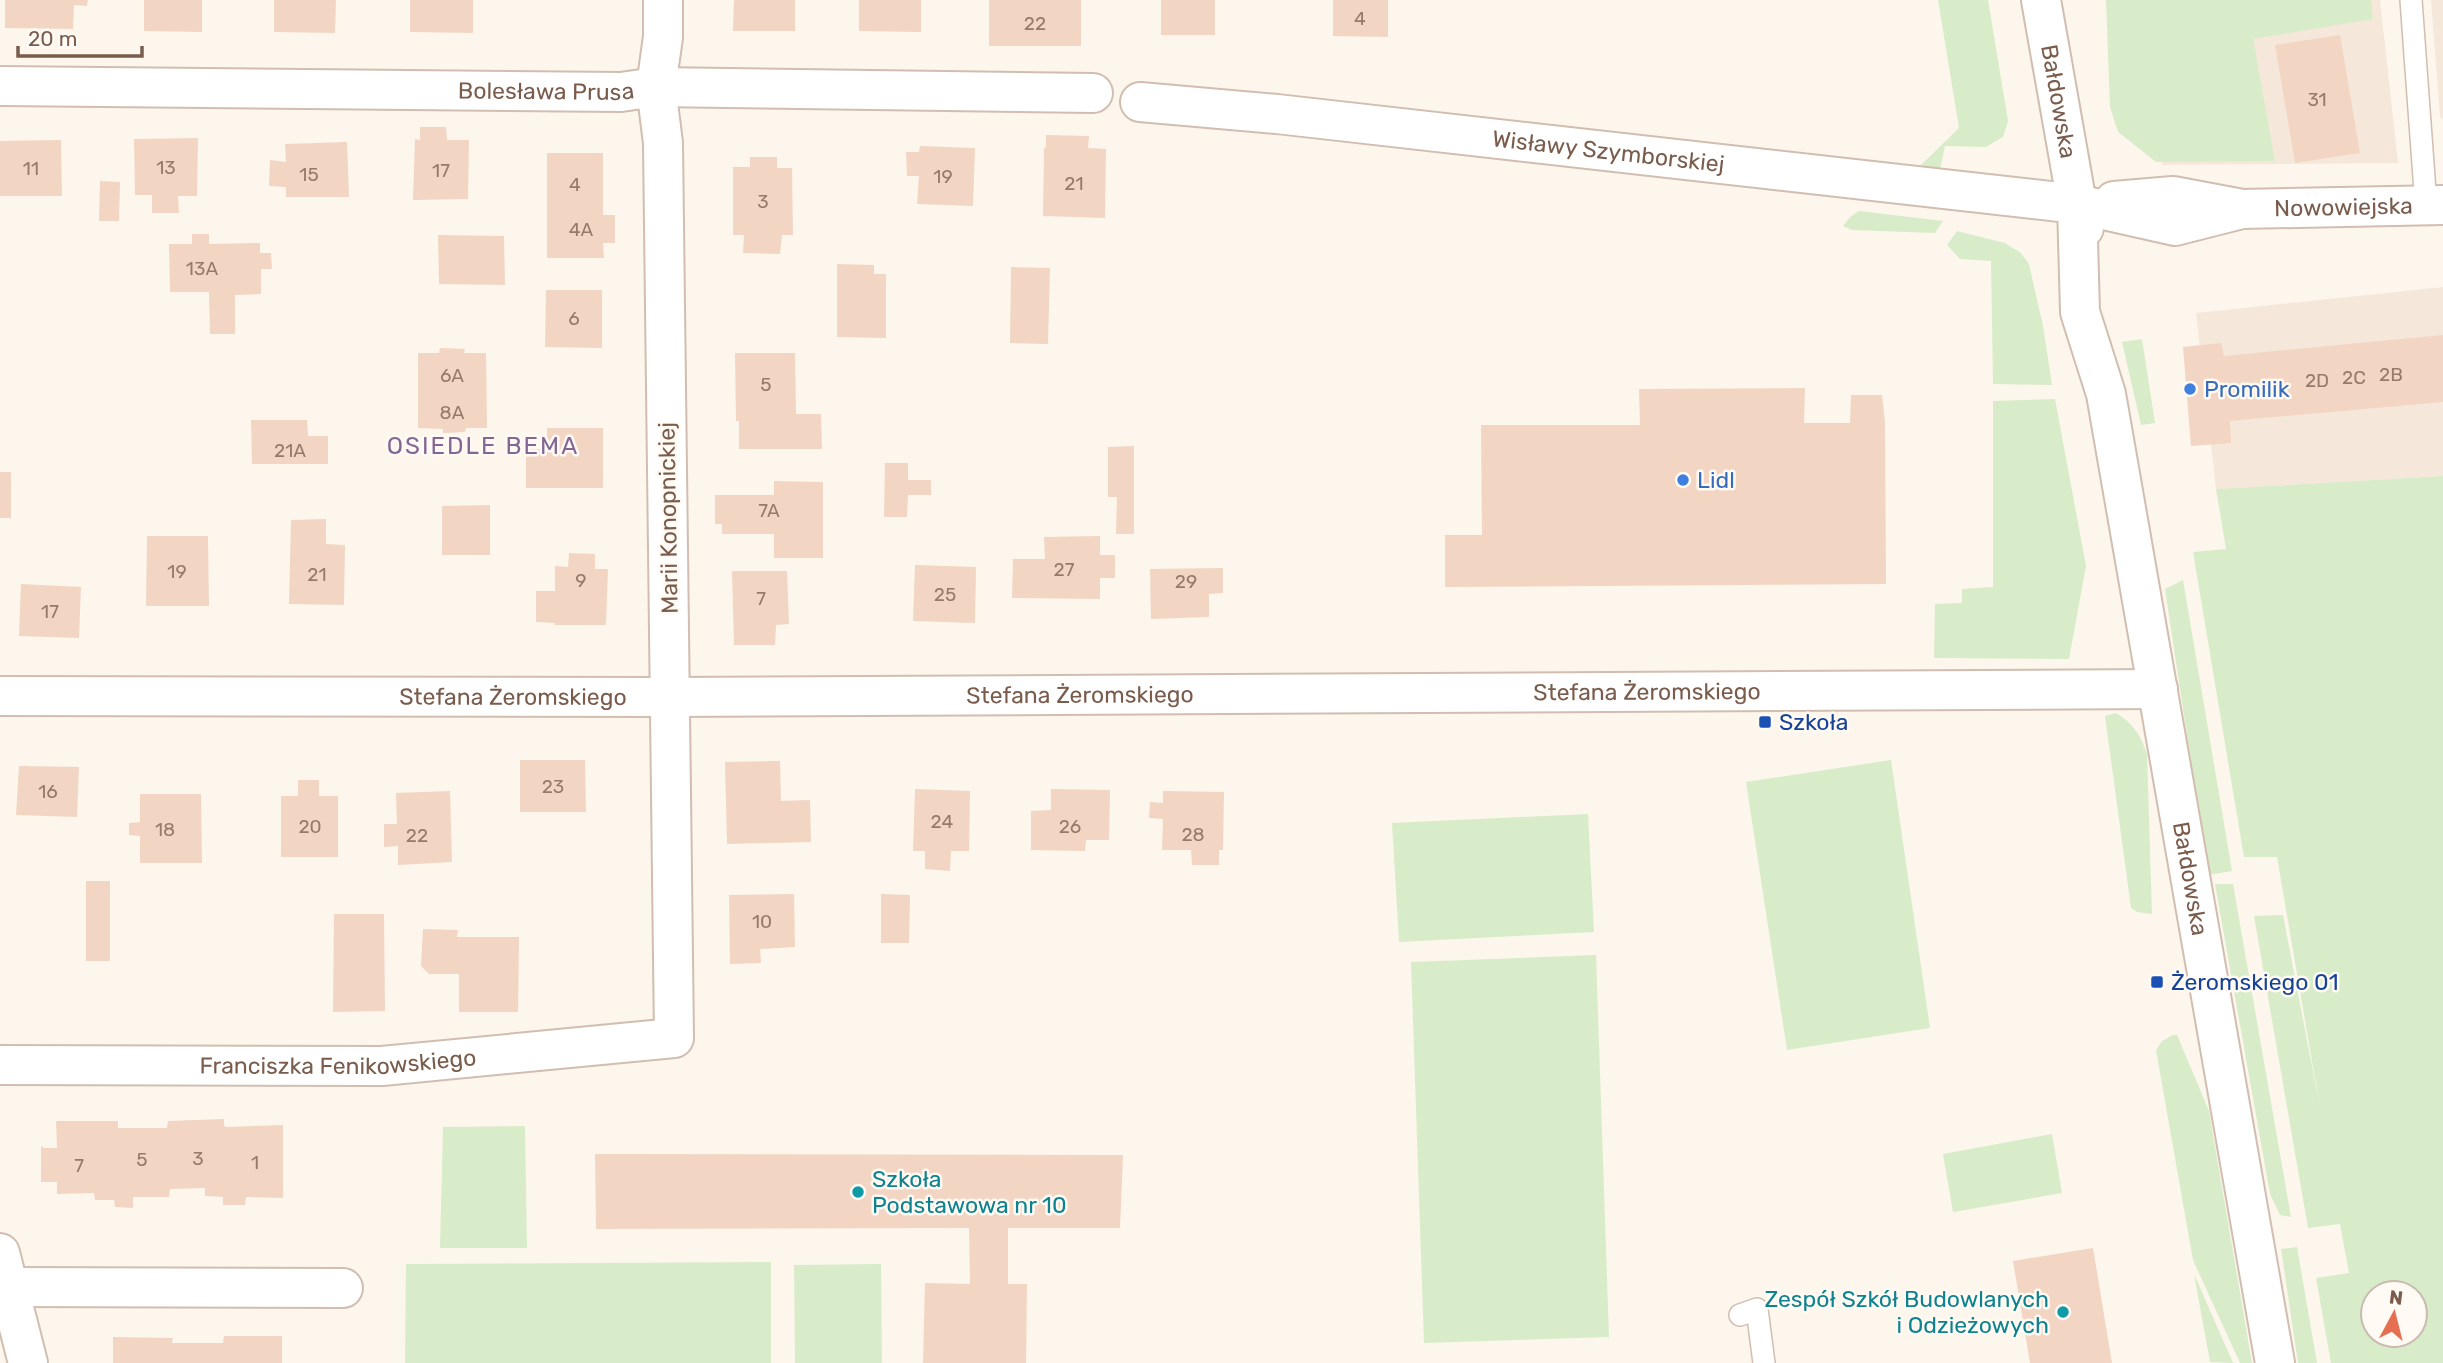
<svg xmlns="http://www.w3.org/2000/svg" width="2443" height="1363" viewBox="0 0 2443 1363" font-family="Rubik,sans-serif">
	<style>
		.residential { fill: #f5e8da }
		.green { fill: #d8ecc9; fill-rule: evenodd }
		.building { fill: #f3d5c3 }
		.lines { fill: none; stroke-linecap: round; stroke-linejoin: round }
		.service-casing { stroke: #d1beb0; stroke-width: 24 }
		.minor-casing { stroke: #d1beb0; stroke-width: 42 }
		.tertiary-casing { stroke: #d1beb0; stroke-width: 42 }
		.service { stroke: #fff; stroke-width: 21 }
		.minor { stroke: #fff; stroke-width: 38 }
		.tertiary { stroke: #fff; stroke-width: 38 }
		.shop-dot { fill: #3f7fe0; stroke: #fffaf3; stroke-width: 2.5 }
		.transit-dot { fill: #1a4fb4; stroke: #fffaf3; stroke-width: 2.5 }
		.culture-dot { fill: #0f9aa8; stroke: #fffaf3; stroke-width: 2.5 }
		.labels { text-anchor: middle; stroke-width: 5; stroke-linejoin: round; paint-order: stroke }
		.number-label { font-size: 19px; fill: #987a6a }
		.street-label { font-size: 23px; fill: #7a5c4d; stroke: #fffaf3 }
		.shop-label { font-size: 23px; fill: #366cbe; stroke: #fffaf3; text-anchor: start }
		.transit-label { font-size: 23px; fill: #164399; stroke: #fffaf3; text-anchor: start }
		.culture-label { font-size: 23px; fill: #0d838f; stroke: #fffaf3; text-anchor: start }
		.neighbourhood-label { font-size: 24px; letter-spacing: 2px; fill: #846695; stroke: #fffaf3 }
	</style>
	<rect width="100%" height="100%" fill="#fdf6ec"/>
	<g class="residential">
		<polygon points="2125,0 2380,0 2398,163 2162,165"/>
		<polygon points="2431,0 2443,0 2443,120 2440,117"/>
		<polygon points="2443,287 2443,476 2216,489 2196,313"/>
	</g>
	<g class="green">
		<polygon points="1938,0 1988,0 2008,121 2003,137 1986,147 1945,146 1940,169 1920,166 1959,128"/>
		<polygon points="2106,0 2371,0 2373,19 2253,39 2275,161 2156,162 2118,132 2110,107"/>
		<polygon points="1859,211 1943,221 1935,233 1852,230 1843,226 1850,217"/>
		<polygon points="1957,231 2005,243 2021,253 2029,264 2043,326 2052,385 1993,384 1991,261 1960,259 1947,245"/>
		<polygon points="2142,339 2155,423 2141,425 2122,342"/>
		<polygon points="2055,399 2086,566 2069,659 1934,658 1935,604 1962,603 1962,589 1993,587 1993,401"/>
		<path d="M2443,476v887h-112l-15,-85 33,-5 -9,-49 -32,4 -54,-312 29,-1 37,193 -43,-251h-33l-51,-305 33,-3 -10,-60zM2415,1293v42h-42v-42z"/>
		<polygon points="2183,580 2232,871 2208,875 2165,589"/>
		<path d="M2116,713c17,10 25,23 31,41l5,160 -15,-2 -6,-4 -26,-192z"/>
		<polygon points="1891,760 1930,1028 1787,1050 1746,782"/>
		<polygon points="1588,814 1594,932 1399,942 1392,823"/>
		<polygon points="2215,884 2233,884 2291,1217 2280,1215 2270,1194"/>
		<polygon points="1596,955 1609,1337 1424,1343 1411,962"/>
		<polygon points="2173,1035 2177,1035 2209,1111 2252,1363 2240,1363 2193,1260 2156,1050 2162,1041"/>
		<polygon points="525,1126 527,1248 440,1248 443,1127"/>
		<polygon points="2052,1134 2062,1193 1953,1212 1943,1154"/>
		<polygon points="2297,1247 2317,1363 2298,1363 2281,1249"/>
		<polygon points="771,1262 771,1363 405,1363 406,1264"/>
		<polygon points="881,1264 882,1363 795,1363 794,1265"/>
		<polygon points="2194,1274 2233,1363 2210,1362"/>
	</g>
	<g class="building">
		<polygon points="5,0 88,0 87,6 74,5 73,29 5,28"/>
		<polygon points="144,0 202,0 202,32 144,31"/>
		<polygon points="274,0 336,0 335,33 274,32"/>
		<polygon points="410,0 473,0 473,33 410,32"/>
		<polygon points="734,0 795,0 795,31 733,31"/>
		<polygon points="859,0 921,0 921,32 859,31"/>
		<rect x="989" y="0" width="92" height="46"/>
		<rect x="1161" y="0" width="54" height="35"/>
		<polygon points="1333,0 1388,0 1388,37 1333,36"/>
		<polygon points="2340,35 2360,153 2295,163 2275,45"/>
		<polygon points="420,127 446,127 447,140 469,140 468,199 413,200 415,139 420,140"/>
		<polygon points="1046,135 1089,136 1088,148 1106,149 1105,218 1043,216 1044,148 1046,147"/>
		<polygon points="198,138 197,196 178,196 179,213 152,213 152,195 135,195 134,139"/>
		<polygon points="61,140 62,196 0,196 0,141"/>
		<polygon points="347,142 349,197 286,197 286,187 269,186 270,160 286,162 285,144"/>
		<polygon points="920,146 975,148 973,206 917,204 919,176 907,176 906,152 919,152"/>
		<polygon points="547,153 603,153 603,215 615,215 615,243 603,243 604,258 547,258"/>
		<polygon points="750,157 777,157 777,168 792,168 793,235 782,235 780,254 743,253 744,235 733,235 733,167 750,167"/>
		<polygon points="100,181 120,182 119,221 99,221"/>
		<polygon points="192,234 209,234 209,244 260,243 260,253 271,253 272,269 261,269 261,294 235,295 235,334 210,334 209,292 170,292 169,244 192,244"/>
		<polygon points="438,235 504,236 505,285 439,284"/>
		<polygon points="837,264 874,265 874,274 886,274 886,338 837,337"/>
		<polygon points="1011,267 1050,268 1048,344 1010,343"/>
		<polygon points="546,290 602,290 602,348 545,347"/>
		<polygon points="2443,335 2443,402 2230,421 2231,443 2191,446 2183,347 2221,343 2224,356"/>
		<polygon points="440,348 465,349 464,353 486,353 487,428 466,428 465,432 443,433 443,429 418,428 418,353 439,353"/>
		<polygon points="735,353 795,353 796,414 821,414 822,449 739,449 739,421 736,421"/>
		<polygon points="1805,388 1804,423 1850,423 1851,395 1882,395 1885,423 1886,584 1445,587 1445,535 1482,535 1481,425 1640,425 1639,389"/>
		<polygon points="251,420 307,420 308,436 328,436 328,464 252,464"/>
		<polygon points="547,428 603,428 603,488 526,488 526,449 547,449"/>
		<polygon points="1134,446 1134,534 1116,534 1117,497 1108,497 1108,447"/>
		<polygon points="885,463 908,463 908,480 931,480 931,495 908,495 907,517 884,517"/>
		<rect x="0" y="472" width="11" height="46"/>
		<polygon points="774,481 823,482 823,558 774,558 774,534 722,534 722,524 715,524 715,495 774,495"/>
		<polygon points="490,505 490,555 442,555 442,506"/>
		<polygon points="326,519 326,544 345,545 344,605 289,604 291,520"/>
		<polygon points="147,536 208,536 209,606 146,606"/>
		<polygon points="1100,536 1100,555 1115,555 1115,578 1100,578 1100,599 1012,598 1013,559 1045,559 1044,537"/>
		<polygon points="569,553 595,554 595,569 608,569 606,625 554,625 555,623 536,622 536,591 555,591 555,566 568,567"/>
		<polygon points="915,565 976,567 975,623 913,621"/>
		<polygon points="1223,568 1223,593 1209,594 1209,617 1151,619 1150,569"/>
		<polygon points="732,571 787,571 789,624 776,625 775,645 734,645"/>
		<polygon points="21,584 81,587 79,638 19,636"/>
		<polygon points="520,760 585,760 586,812 520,812"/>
		<polygon points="780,761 781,801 810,800 811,842 727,844 725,762"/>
		<polygon points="19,766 79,767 77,817 16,815"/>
		<polygon points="298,780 319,780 319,796 338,796 338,857 281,857 281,796 298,796"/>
		<polygon points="915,789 970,791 969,851 951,851 950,871 925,869 925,851 913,851"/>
		<polygon points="1051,789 1110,790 1109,840 1086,840 1085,851 1031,850 1031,811 1051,810"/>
		<polygon points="450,791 452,862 398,865 398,846 384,847 384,824 397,824 396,793"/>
		<polygon points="1163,791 1224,792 1223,850 1219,850 1219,865 1192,865 1191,850 1162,850 1163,819 1149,818 1150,802 1163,803"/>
		<polygon points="140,794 201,794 202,863 140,863 140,836 129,835 129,823 140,822"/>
		<rect x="86" y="881" width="24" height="80"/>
		<polygon points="794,894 795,947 760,949 761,963 730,964 729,895"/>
		<polygon points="881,894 910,895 909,943 881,943"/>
		<polygon points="334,914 384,914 385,1011 333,1012"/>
		<polygon points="423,929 458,930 457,937 519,937 518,1012 459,1012 459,974 429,974 421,966"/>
		<polygon points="224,1119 224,1126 227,1127 283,1125 283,1198 246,1197 245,1205 223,1205 223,1197 205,1196 205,1188 170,1189 169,1197 133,1197 133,1208 115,1207 114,1200 95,1200 94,1193 57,1194 57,1182 41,1182 41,1146 44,1148 57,1148 56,1121 118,1121 118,1128 167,1128 168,1121"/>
		<polygon points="595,1154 1123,1155 1120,1228 1008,1228 1008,1284 1027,1284 1026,1363 923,1363 925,1283 970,1284 969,1228 596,1229"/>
		<polygon points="2093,1248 2112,1363 2030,1363 2013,1261"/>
		<polygon points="224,1336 282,1336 282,1363 113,1363 113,1337 173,1338 172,1343 223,1343"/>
	</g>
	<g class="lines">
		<g class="service-casing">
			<g id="service">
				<polyline points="2411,0 2426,205"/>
				<polyline points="1740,1315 1757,1309 1764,1363"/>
			</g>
		</g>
		<g class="minor-casing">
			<g id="minor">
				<path id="s1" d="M0,86l621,6 35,-5 437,6"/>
				<path id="s2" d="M1140,102l137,12 800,90 98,22 67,-17"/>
				<path id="s3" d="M2114,201l59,-5 69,13 201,-4"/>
				<path id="s4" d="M0,696l671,1 1487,-8"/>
				<path id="s5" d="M0,1065l382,1 292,-28 -11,-895 -7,-56 7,-50v-37"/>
				<polyline points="0,1253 28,1363"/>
				<polyline points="8,1287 343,1288"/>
			</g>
		</g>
		<g class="tertiary-casing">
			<g id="tertiary">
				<path id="s6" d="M2041,0l36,204 7,24"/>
				<path id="s7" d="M2077,204l3,108 26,82 169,969"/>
			</g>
		</g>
		<use href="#service" class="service"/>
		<use href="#minor" class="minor"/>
		<use href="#tertiary" class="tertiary"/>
	</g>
	<g class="shop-dot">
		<circle cx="2190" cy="389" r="7"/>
		<circle cx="1683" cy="480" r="7"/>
	</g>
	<g class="transit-dot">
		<rect x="1758" y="715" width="14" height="14" rx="3.5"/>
		<rect x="2150" y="975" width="14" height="14" rx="3.5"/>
	</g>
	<g class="culture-dot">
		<circle cx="858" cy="1192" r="7"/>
		<circle cx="2063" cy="1312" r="7"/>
	</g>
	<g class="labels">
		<g class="number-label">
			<text x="1360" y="25">4</text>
			<text x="1035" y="30">22</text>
			<text x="2317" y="106">31</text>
			<text x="166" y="174">13</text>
			<text x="31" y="175">11</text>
			<text x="441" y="177">17</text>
			<text x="309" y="181">15</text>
			<text x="943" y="183">19</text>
			<text x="1074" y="190">21</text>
			<text x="575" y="191">4</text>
			<text x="763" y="208">3</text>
			<text x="581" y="236">4A</text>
			<text x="202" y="275">13A</text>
			<text x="574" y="325">6</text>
			<text x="2391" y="381">2B</text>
			<text x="452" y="382">6A</text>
			<text x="2354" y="384">2C</text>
			<text x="2317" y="387">2D</text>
			<text x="766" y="391">5</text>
			<text x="452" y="419">8A</text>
			<text x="290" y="457">21A</text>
			<text x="769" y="517">7A</text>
			<text x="1064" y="576">27</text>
			<text x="177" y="578">19</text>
			<text x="317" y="581">21</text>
			<text x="581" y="587">9</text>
			<text x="1186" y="588">29</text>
			<text x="945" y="601">25</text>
			<text x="761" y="605">7</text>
			<text x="50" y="618">17</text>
			<text x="553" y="793">23</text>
			<text x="48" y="798">16</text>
			<text x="942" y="828">24</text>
			<text x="310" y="833">20</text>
			<text x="1070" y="833">26</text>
			<text x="165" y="836">18</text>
			<text x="1193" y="841">28</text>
			<text x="417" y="842">22</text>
			<text x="762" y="928">10</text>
			<text x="198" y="1165">3</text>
			<text x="142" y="1166">5</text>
			<text x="255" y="1169">1</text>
			<text x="79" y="1172">7</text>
		</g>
		<g class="street-label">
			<text dy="8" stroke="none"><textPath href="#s1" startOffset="546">Bolesława Prusa</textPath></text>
			<text dy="8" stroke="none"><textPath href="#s6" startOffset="103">Bałdowska</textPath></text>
			<text dy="8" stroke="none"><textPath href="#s2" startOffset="471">Wisławy Szymborskiej</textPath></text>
			<text dy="8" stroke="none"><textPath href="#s3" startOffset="231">Nowowiejska</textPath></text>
			<text transform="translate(668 518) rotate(-91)" y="8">Marii Konopnickiej</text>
			<text dy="8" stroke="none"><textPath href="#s4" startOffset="1647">Stefana Żeromskiego</textPath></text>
			<text dy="8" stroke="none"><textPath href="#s4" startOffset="1080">Stefana Żeromskiego</textPath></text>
			<text dy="8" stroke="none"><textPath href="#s4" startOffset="513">Stefana Żeromskiego</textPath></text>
			<text dy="8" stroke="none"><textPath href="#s7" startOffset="686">Bałdowska</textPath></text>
			<text dy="8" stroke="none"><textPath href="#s5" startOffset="338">Franciszka Fenikowskiego</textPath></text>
		</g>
		<g class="shop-label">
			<text x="2204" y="397">Promilik</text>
			<text x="1697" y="488">Lidl</text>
		</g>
		<g class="transit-label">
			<text x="1779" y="730">Szkoła</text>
			<text x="2171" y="990">Żeromskiego 01</text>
		</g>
		<g class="culture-label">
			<text x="872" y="1187">Szkoła<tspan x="872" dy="26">Podstawowa nr 10</tspan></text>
			<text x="2049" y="1307" text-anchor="end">Zespół Szkół Budowlanych<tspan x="2049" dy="26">i Odzieżowych</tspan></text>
		</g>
		<g class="neighbourhood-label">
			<text x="483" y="454">OSIEDLE BEMA</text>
		</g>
	</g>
	<g transform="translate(2394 1314) rotate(7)"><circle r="33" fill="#fffaf3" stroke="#cabbb1" stroke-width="2"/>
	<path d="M0-5L12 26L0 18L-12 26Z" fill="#e76f51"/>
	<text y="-10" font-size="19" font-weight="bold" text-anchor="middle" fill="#7a5c4d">N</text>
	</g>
	<path d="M18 46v10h124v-10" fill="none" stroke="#7a5c4d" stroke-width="3.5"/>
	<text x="28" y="46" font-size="21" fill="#7a5c4d" stroke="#fffaf3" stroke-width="5" paint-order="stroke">20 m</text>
</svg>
